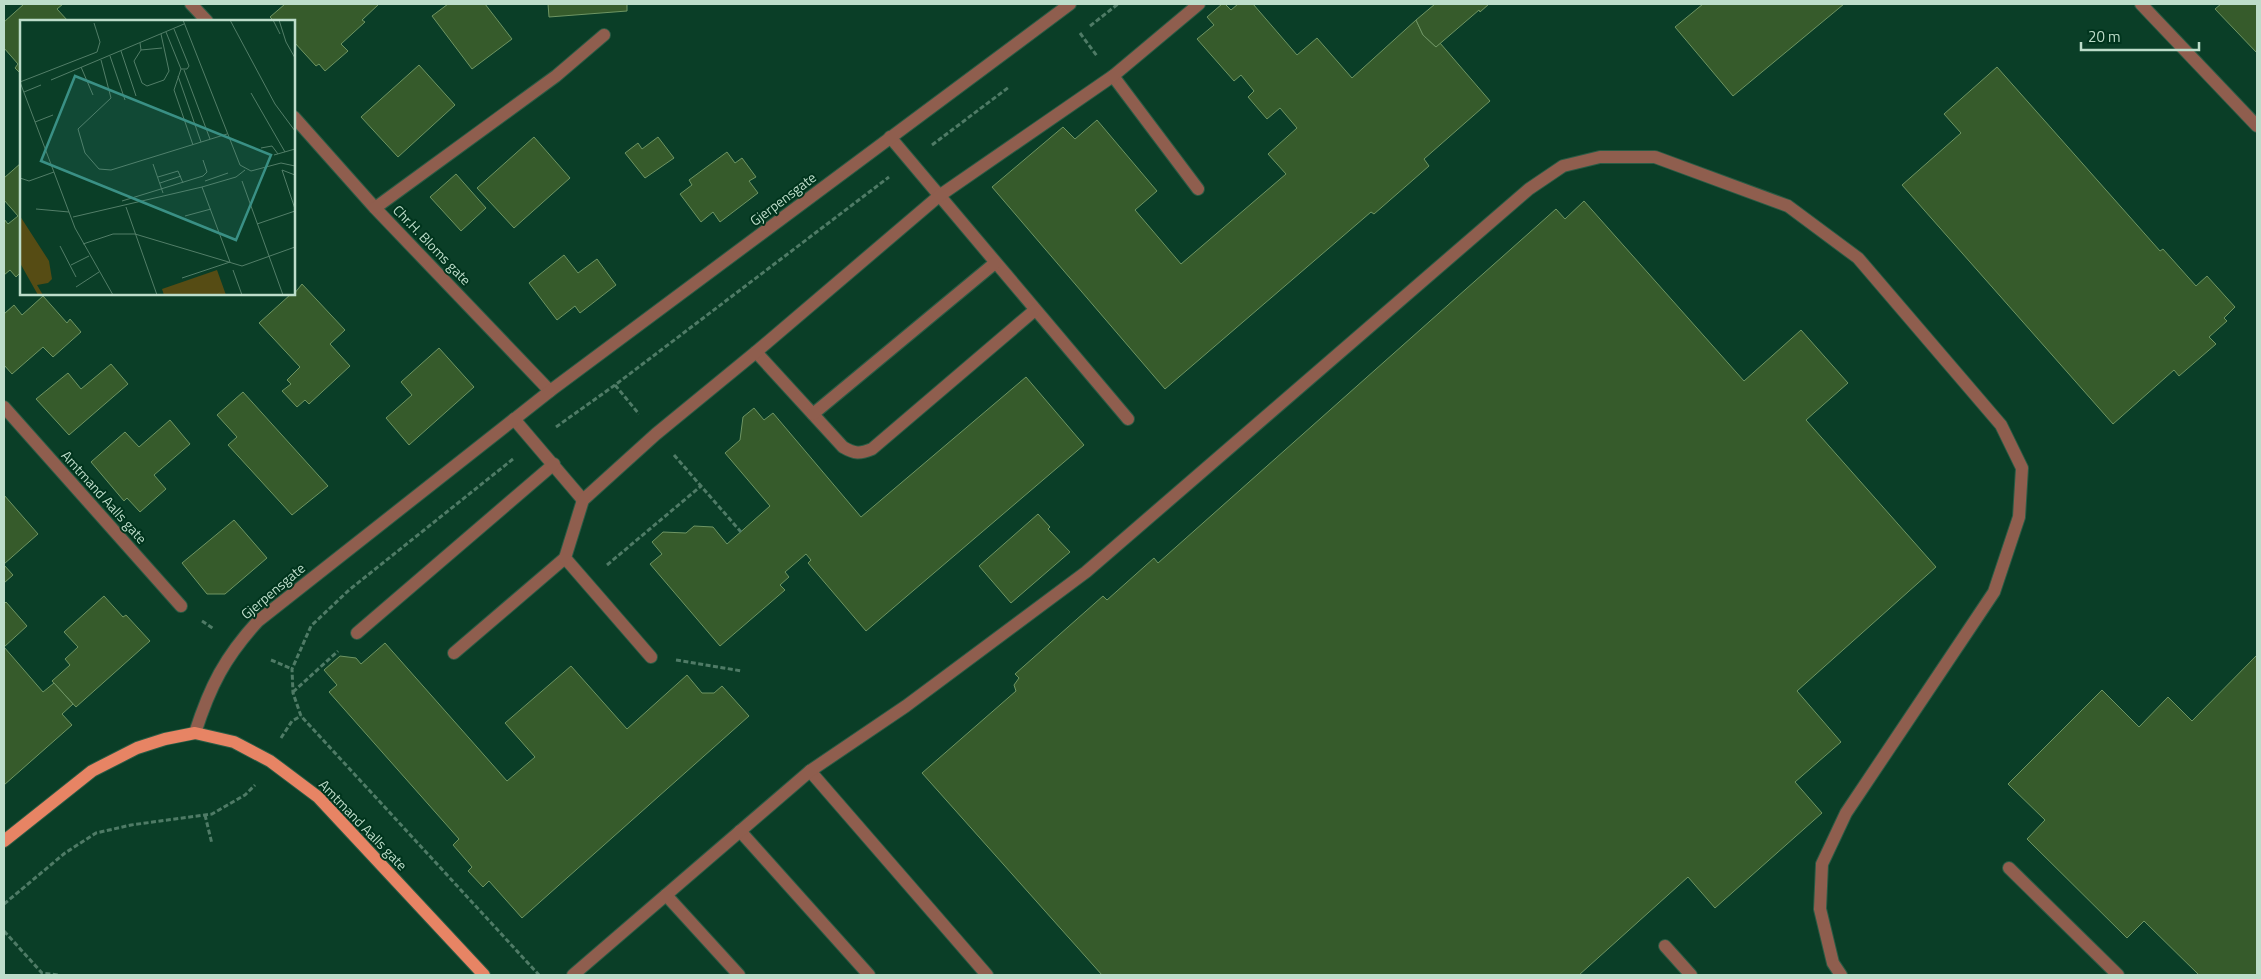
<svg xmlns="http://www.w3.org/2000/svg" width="2261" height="979" viewBox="0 0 2261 979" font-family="'Titillium Web',sans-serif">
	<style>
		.building { fill: #365b2b; stroke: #6e9563 }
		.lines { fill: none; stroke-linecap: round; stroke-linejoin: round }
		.minor-casing { stroke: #2a5b44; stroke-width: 14 }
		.major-casing { stroke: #2a5b44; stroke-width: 14 }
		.path { stroke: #4f7b66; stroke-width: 3; stroke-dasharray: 5 2.5; stroke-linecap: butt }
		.minor { stroke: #8f5e4e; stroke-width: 12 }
		.major { stroke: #e78464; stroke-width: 12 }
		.labels { text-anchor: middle; stroke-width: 4; stroke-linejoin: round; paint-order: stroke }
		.street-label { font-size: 14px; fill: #bdddca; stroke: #00341d }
		.inset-road { fill: none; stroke: #527e68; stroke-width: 1 }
		.view { fill: #3a9085; fill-opacity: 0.15; stroke: #3a9085; stroke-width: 2.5 }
		.inset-edge { fill: none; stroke: #bdddca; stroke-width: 2.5 }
	</style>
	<rect width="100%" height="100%" fill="#0a3e27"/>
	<g class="building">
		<polygon points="24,4 63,4 57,9 68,21 21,21 21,74 15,68 18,64 4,48 4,22"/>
		<polygon points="285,4 379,4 362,20 365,22 341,44 348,51 325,71 319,64 316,66 294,42 294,21 274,21 270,17"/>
		<polygon points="448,4 485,4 512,39 472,69 432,16"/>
		<polygon points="548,4 627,4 627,11 549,17"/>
		<polygon points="1222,4 1225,4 1231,10 1238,4 1253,4 1297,55 1317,38 1352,78 1416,20 1423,35 1436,47 1440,43 1490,101 1424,159 1429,166 1374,214 1371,212 1165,389 992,187 1063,127 1075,139 1097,120 1157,191 1135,210 1181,264 1286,174 1268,154 1297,128 1280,108 1267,119 1248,97 1254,91 1241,75 1234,81 1197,39 1214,25 1207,17"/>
		<polygon points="1435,4 1489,4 1480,12 1479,10 1436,47 1423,35 1416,20"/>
		<polygon points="1703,4 1844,4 1733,96 1675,27"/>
		<polygon points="2221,4 2257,4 2257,53 2215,9"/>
		<polygon points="419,65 455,105 398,157 361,117"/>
		<polygon points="1997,67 2160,251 2163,249 2196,286 2207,276 2235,307 2224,318 2227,321 2209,337 2216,344 2179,376 2174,370 2113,424 1902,185 1961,133 1944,114"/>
		<polygon points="534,137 570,178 514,228 477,188"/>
		<polygon points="658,137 674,158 645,178 625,153 638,143 642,149"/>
		<polygon points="727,152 735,163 742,158 756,177 749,181 758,193 720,222 713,212 701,222 680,194 692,185 689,180"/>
		<polygon points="21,163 21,272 16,277 10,270 4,275 4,219 8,224 18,216 4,200 4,178"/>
		<polygon points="456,174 486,208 461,231 430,197"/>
		<polygon points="1584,201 1744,381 1801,330 1848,383 1806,420 1936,567 1797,691 1841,742 1795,782 1822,813 1715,908 1688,877 1579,975 1102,975 922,773 1016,691 1014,685 1019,678 1015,674 1103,596 1107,600 1154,558 1158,563 1556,209 1565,219"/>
		<polygon points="564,255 578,273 597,259 616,285 580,313 575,306 557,320 529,283"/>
		<polygon points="302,284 345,330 330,344 350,366 309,404 305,400 297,407 282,391 291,384 287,380 300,367 259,323 291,294 294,294"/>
		<polygon points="43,296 67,323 70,319 81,332 53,357 43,347 12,374 4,365 4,314 14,305 22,315"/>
		<polygon points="439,348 474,387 409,445 386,418 412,395 401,382"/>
		<polygon points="111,364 128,384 69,435 36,399 68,373 81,389"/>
		<polygon points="1026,377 1084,445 866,631 808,563 811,560 806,554 785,572 789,577 780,585 785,590 720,646 650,564 662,554 652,542 663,532 686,533 694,526 713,527 727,544 770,506 725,453 740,440 743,417 754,408 764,420 773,413 861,517"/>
		<polygon points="243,392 328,486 292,515 228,445 237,437 217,415"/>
		<polygon points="170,420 190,444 154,475 166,489 140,512 127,498 124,501 91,462 125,432 139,447"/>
		<polygon points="4,495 38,534 4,564"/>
		<polygon points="1038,514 1050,527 1048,529 1070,552 1011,603 979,566"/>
		<polygon points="234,520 267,558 225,594 207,594 182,563"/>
		<polygon points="4,565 13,575 4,583"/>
		<polygon points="104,596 123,617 126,615 150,641 76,707 52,681 70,665 65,659 78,647 64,632"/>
		<polygon points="6,602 27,626 4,647 4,604"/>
		<polygon points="385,643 507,781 535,757 505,723 571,666 627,729 687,675 702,693 714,693 722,686 749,716 522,918 489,881 483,887 468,871 472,867 453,845 459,839 329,692 337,685 324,670 340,656 356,658 361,664"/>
		<polygon points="4,647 43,692 54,683 73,704 62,714 72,725 4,785"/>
		<polygon points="2257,655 2257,975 2199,975 2144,921 2127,938 2027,839 2045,820 2008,784 2102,690 2139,727 2168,697 2192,721"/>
	</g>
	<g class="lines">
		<g class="minor-casing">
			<g id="minor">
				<polyline points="191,4 207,21"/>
				<polyline points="2141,4 2257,126"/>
				<polyline points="1113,76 1198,189"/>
				<polyline points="294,117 375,208 550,391"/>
				<polyline points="890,137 1128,419"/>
				<polyline points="375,208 556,76 604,35"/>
				<path d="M756,352l87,95c12,7 17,7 29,2l163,-139"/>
				<polyline points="4,407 181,606"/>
				<polyline points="813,414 995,263"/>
				<polyline points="514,419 583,500"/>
				<polyline points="357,633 554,464"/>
				<polyline points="454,653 565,558"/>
				<polyline points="651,657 565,558 583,500 656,434 756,352 939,196 1113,76 1199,4"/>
				<path d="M195,733c15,-47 30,-76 63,-112l292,-230 520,-387"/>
				<polyline points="810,771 987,975"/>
				<polyline points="740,831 869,975"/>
				<polyline points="2009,868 2118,975"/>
				<polyline points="666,895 739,975"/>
				<polyline points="1665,946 1691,975"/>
				<polyline points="573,975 810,771 906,706 1086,572 1529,189 1563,166 1600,157 1655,157 1788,206 1858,258 2001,425 2022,468 2019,517 1994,592 1846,813 1822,864 1820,909 1833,963 1841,975"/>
			</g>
		</g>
		<g class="major-casing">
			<polyline id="major" points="4,841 92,771 137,748 165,739 195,733 234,742 270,761 318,797 484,975"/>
		</g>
		<g class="path">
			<polyline points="1090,26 1118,4"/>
			<polyline points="1080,33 1097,56"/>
			<polyline points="932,145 1009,87"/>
			<polyline points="615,385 639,414"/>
			<polyline points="556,427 615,385 889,177"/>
			<polyline points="674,455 741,532"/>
			<polyline points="513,459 349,590 311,626 292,669 293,693 301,716 539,975"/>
			<polyline points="607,565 701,486"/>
			<polyline points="202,621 214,629"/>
			<polyline points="271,660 292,669"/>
			<polyline points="676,660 742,671"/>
			<polyline points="293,692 338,651"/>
			<polyline points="281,738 292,721 301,716"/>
			<polyline points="205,815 212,844"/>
			<polyline points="4,904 65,853 96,833 131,825 212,814 245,795 255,785"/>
			<polyline points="4,931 42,973 58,975"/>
		</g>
		<use href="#minor" class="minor"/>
		<use href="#major" class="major"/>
	</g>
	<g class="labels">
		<g class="street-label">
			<text transform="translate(783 199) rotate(-37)" y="5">Gjerpensgate</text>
			<text transform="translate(432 245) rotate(46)" y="5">Chr.H. Bloms gate</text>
			<text transform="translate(104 497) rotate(48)" y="5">Amtmand Aalls gate</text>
			<text transform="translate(273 591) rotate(-40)" y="5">Gjerpensgate</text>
			<text transform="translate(363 825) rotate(46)" y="5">Amtmand Aalls gate</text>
		</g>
	</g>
	<g transform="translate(20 20)">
		<rect width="275" height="275" fill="#0a3e27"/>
		<path d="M0,196l29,45 3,18 -4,4 -11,2 6,10h-5l-18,-32zM197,250l9,25h-62l-2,-6z" fill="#564c14"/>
		<path class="inset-road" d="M163,0l57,145 11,6 30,-8 14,3M210,0l45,84 20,27M253,0l7,14M259,0l7,22 9,16M146,12l15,37h6l2,-3 -15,-37M120,23l1,7 -7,11 8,22 5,3 17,-6 5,-9 -8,-37M121,30l21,-2M101,31l15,45M90,36l15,44M81,40l10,38 -33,31 7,24 14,16 12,1 116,-36M61,47l12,28M161,49l-7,21 19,55M164,50l26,69M158,56l23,66M31,60l133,-56M0,62l55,146 38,67M0,62l77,-30 3,-10 -6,-19M4,72l17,-7M231,73l34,59M15,102l18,-7M241,128l11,-2 6,8M254,135l21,-6M133,144l10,29M275,155l-13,-5 13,39M138,157l20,-6 5,12M0,158l9,3 25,-9M185,161l23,-8M222,161l41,114M140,163l21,-7M102,181l81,-25 4,-4 -4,-12M106,187l31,88M16,189l33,3M165,196l26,-7M53,197l129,-30 34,-10 9,-7M237,204l38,-13M63,224l30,-10h22l107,32 53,-19M40,226l16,31M51,245l18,-9M213,250l9,25M162,258l48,-16 -28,-75M56,267l23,-15"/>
		<path class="view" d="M55,56l196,79 -35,85 -195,-79z"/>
		<rect width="275" height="275" class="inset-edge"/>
	</g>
	<rect width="2261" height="979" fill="none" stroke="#bdddca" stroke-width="10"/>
	<path d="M2081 42v8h118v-8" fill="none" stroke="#bdddca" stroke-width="2.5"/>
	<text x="2088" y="42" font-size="15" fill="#bdddca" stroke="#00341d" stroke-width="4" paint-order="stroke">20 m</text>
</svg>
